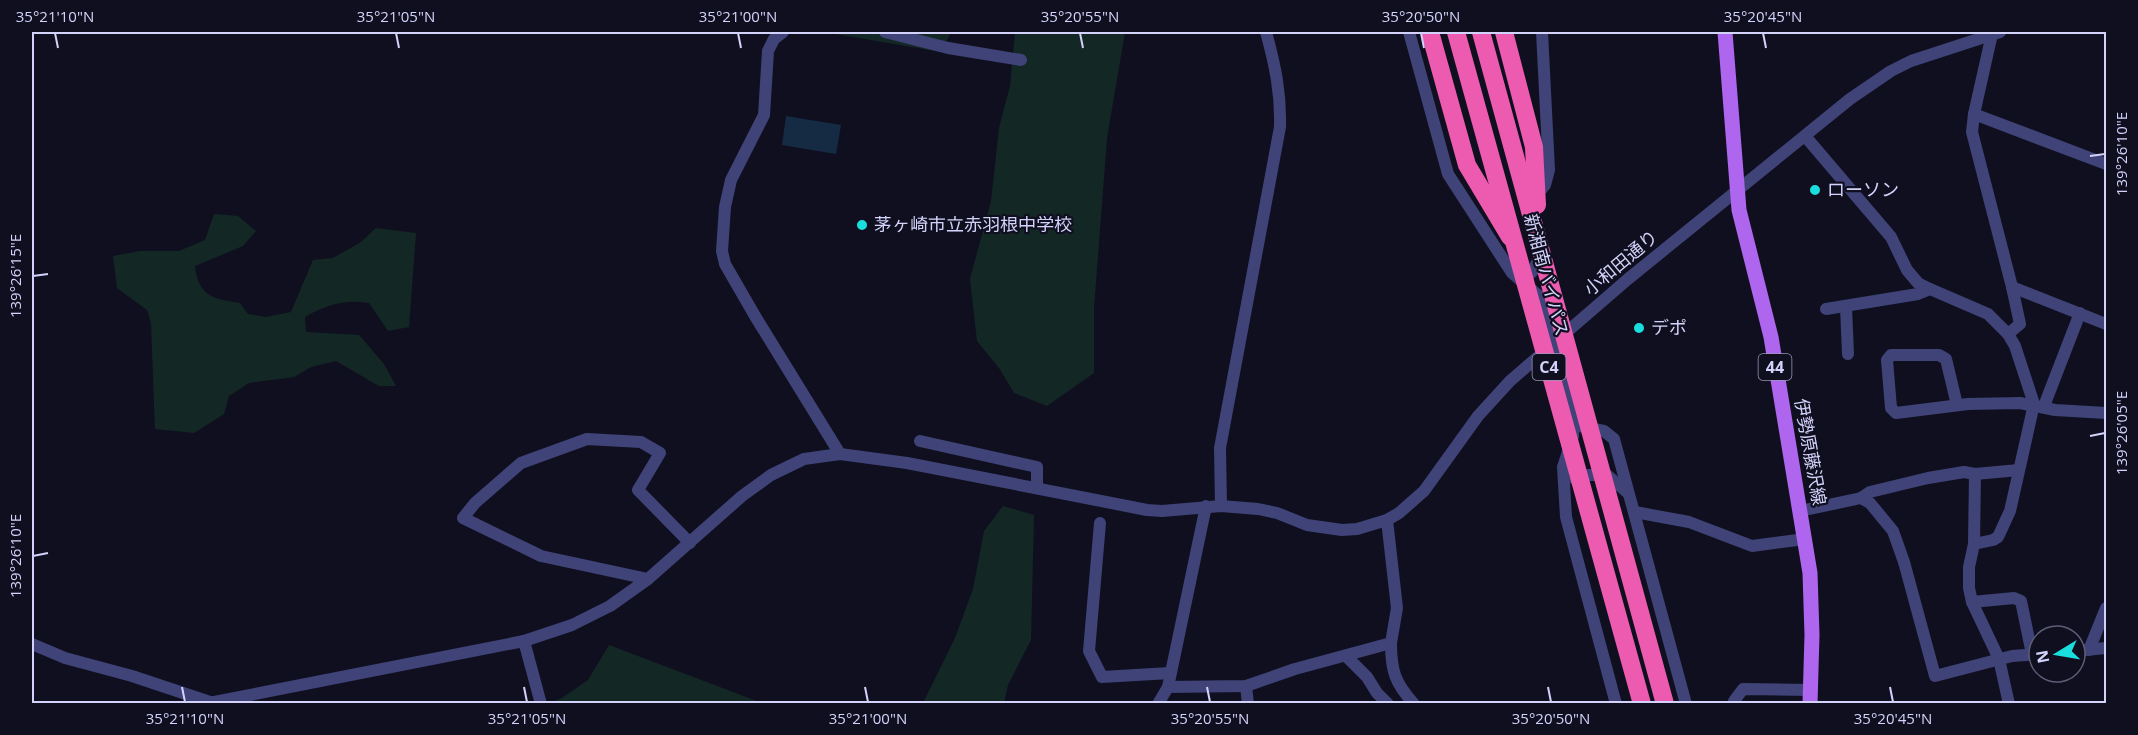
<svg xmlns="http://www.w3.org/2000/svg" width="2138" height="735" viewBox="0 0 2138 735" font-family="'Open Sans','Noto Sans JP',sans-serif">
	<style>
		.green { fill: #132825 }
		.water { fill: #152b43 }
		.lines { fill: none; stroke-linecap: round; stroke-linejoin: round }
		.minor { stroke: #3f4378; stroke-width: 12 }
		.tertiary { stroke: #3f4378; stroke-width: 12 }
		.primary { stroke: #ad66ed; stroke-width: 15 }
		.motorway { stroke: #ec5baf; stroke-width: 18 }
		.motorway-bridge { stroke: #ec5baf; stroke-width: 18 }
		.ticks { fill: none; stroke: #d3d2fa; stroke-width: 2 }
		.poi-dot { fill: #1adede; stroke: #100f1f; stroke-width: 2 }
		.labels { text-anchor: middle; stroke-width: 4.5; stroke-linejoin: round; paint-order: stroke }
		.shield { fill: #100f1f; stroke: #9898b8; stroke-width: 1.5 }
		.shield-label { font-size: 16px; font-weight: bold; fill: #d3d2fa }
		.poi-label { font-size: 18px; fill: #d3d2fa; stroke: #100f1f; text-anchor: start }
		.street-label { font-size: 18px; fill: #d3d2fa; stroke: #100f1f }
		.neatline { fill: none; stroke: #d3d2fa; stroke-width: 2 }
		.ticks-label { font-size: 15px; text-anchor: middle; fill: #d3d2fa }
	</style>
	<rect width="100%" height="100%" fill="#100f1f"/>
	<g class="green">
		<polygon points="824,32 951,32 941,52"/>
		<polygon points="1015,32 1125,32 1107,138 1094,308 1094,373 1047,406 1014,393 999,368 977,341 970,279 991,201 999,128 1010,86"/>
		<path d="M214,214l24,2 18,15 -13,15 -48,20c3,30 18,33 45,37l8,11 18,3 25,-5 22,-52 20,-2 28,-16 15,-14 40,5 -7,94 -21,4 -19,-28c-24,-4 -43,2 -64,14l1,15 53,3 25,29 12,22h-17l-43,-25 -25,6 -17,10 -45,6 -20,13 -5,18 -30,19 -39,-4 -4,-106 -4,-13 -30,-22 -4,-32 27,-5h39l26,-11z"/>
		<polygon points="1003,506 1034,515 1031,640 1008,685 1004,703 923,703 955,638 973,589 984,531"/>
		<polygon points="609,645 762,703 549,703 562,698 588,680"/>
	</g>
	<polygon class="water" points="786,116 841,125 836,154 782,145"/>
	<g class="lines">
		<g class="minor">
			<polyline points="783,32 774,39 768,51 764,115 731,180 725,207 722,251 725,264 755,316 840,454"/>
			<polyline points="885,32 948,48 1021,60"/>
			<polyline points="1992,34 1974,114 1972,132 2012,287 2020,324 2008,334 2015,346 2034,404 2010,511 1998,537 1993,540 1974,544 1969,567 1969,588 1972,602 1999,659 2009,704"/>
			<polyline points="1974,114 2106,164"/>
			<polyline points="1805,136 1891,237 1907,270 1918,283 1930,289"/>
			<polyline points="2012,287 2106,324"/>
			<polyline points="1846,307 1848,354"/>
			<polyline points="1826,309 1918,294 1930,289 1988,314 2008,334"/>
			<polyline points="1957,405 1946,359 1939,355 1891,355 1887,360 1891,408 1896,413 1968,404 2020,403 2055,410 2106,413"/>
			<polyline points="2044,406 2080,313"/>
			<polyline points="920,441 1037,467 1037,488"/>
			<polyline points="1861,498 1870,503 1893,531 1904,562 1935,676 2012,656 2039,654"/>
			<path d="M1221,506l-1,-58 60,-321c1,-35 -5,-62 -14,-95"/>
			<polyline points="1800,511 1861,498 1870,492 1928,478 1964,472 1975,474 2019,470"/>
			<polyline points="1635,512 1689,522 1752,546 1805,539"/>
			<polyline points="1100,523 1089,651 1102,677 1170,673"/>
			<polyline points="1974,544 1975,474"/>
			<polyline points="648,579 541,556 463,518 475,503 521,463 587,439 641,442 660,453 638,490 690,543"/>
			<polyline points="1972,602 2014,598 2021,601 2032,654"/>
			<polyline points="524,641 541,704"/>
			<path d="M1391,643c0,28 4,40 23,61"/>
			<polyline points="32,644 65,658 132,676 210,702"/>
			<polyline points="2089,650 2106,608"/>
			<polyline points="2075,651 2106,648"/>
			<polyline points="1346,656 1367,677 1377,693 1388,704"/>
			<polyline points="1246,686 1248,704"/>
			<polyline points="1168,687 1246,686 1295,669 1391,643 1397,608 1387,520"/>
			<polyline points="1158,704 1168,687 1206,506"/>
			<polyline points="1735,704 1734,701 1743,689 1810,690"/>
		</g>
		<g class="tertiary">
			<polyline points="1409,32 1448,174 1512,273 1538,295 1553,331 1574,418 1573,436 1563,467 1566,517 1616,704"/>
			<polyline points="1535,197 1545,185 1549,170 1542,32"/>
			<path d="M1517,275c10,2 16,0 19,-11"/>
			<polyline points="1583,427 1604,431 1614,439 1686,704"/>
			<polyline points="1575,479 1588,475 1607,475 1628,493"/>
			<polyline points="204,704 524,641 572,625 610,606 648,579 742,496 771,475 804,459 840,454 907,463 1147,510 1162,511 1221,506 1258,509 1277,513 1307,525 1342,530 1357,529 1387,520 1399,513 1424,491 1478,416 1510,381 1628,279 1850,99 1891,71 1911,61 2000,32"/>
		</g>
		<polyline class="primary" points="1725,32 1739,210 1771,337 1810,573 1812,635 1810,704"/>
		<polyline class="motorway" points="1430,32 1467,165 1510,237"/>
		<g class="motorway-bridge">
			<polyline points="1456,32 1642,704"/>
			<polyline points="1481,32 1665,704"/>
			<polyline points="1504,32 1534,147 1537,205"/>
		</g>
	</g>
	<path class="ticks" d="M55,33l3,15M396,33l3,15M738,33l3,15M1080,33l3,15M1421,33l3,15M1763,33l3,15M2090,156l15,-2M33,276l15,-2M2090,436l15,-3M33,556l15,-3M182,687l3,15M524,687l3,15M865,687l3,15M1207,687l3,15M1548,687l3,15M1890,687l3,15"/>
	<g class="poi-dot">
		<circle cx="1815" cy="190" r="6"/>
		<circle cx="862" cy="225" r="6"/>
		<circle cx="1639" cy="328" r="6"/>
	</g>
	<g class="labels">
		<g class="shield">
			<rect x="1532.5" y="354" width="33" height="26" rx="4.5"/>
			<rect x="1758.5" y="354" width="33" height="26" rx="4.5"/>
		</g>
		<g class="shield-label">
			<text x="1549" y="373">C4</text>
			<text x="1775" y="373">44</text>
		</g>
		<g class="poi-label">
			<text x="1827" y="196">ローソン</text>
			<text x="874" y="231">茅ヶ崎市立赤羽根中学校</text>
			<text x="1651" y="334">デポ</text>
		</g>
		<g class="street-label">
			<text transform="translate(1621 263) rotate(-40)" y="6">小和田通り</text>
			<text transform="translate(1546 275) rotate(75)" y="6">新湘南バイパス</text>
			<text transform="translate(1810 452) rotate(80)" y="6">伊勢原藤沢線</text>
		</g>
	</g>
	<rect width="2138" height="735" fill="none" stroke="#100f1f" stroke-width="66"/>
	<g transform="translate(2057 654) rotate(259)"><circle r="28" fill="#100f1f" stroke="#5e5d77" stroke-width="1.5"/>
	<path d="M0-4.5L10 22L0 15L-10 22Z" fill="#1adede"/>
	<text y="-9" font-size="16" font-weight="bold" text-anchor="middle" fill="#d3d2fa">N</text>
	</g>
	<rect x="33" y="33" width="2072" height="669" class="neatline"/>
	<g class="ticks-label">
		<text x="55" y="22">35°21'10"N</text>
		<text x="396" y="22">35°21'05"N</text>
		<text x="738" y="22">35°21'00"N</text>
		<text x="1080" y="22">35°20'55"N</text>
		<text x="1421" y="22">35°20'50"N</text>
		<text x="1763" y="22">35°20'45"N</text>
		<text transform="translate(2122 154) rotate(-90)" y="5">139°26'10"E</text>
		<text transform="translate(16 276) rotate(-90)" y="5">139°26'15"E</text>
		<text transform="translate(2122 433) rotate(-90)" y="5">139°26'05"E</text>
		<text transform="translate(16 556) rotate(-90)" y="5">139°26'10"E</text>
		<text x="185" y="724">35°21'10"N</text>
		<text x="527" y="724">35°21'05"N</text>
		<text x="868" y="724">35°21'00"N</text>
		<text x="1210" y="724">35°20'55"N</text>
		<text x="1551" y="724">35°20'50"N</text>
		<text x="1893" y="724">35°20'45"N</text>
	</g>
</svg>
